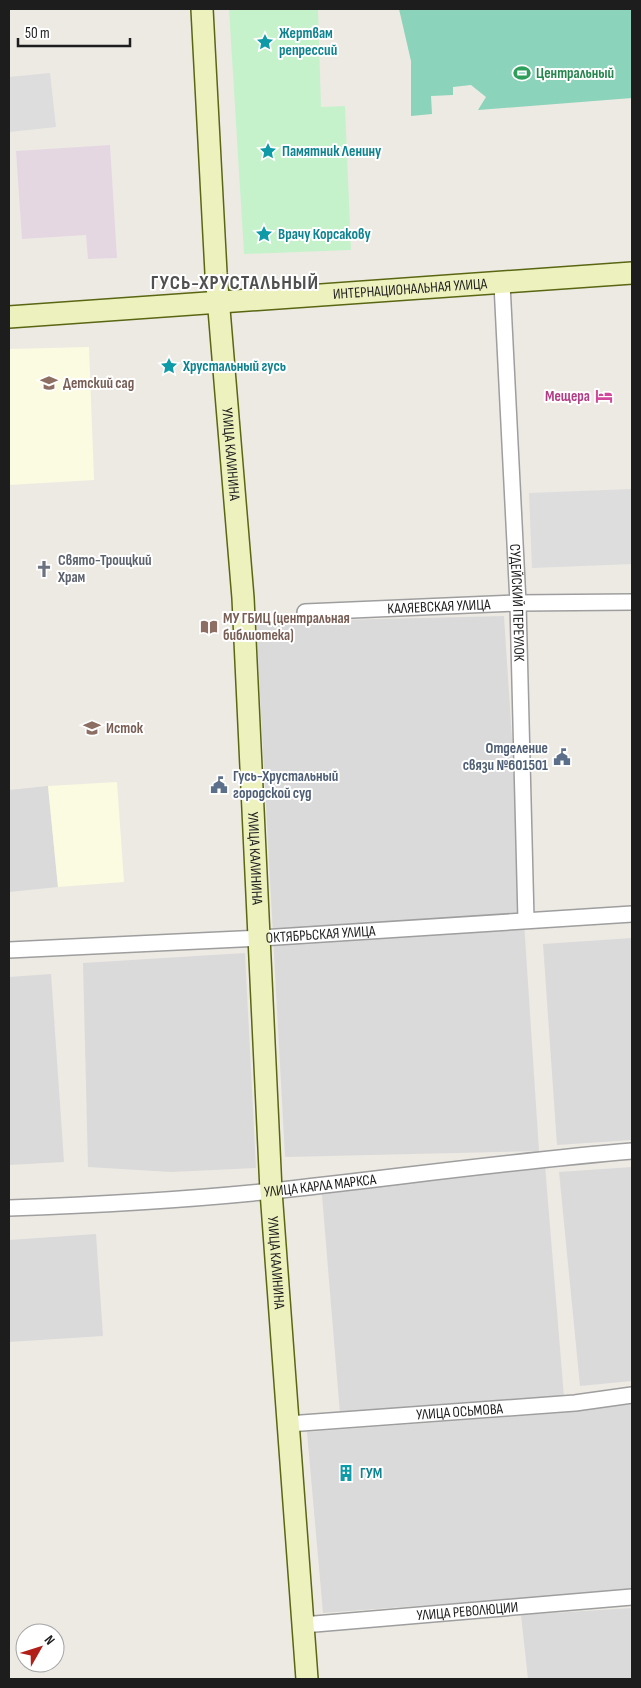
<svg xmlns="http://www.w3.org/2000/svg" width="641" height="1688" viewBox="0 0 641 1688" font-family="'Sofia Sans Condensed',sans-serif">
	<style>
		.residential { fill: #dbdada }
		.industrial { fill: #e5d7e2 }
		.education { fill: #fafbe0 }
		.park { fill: #c6f2cb }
		.pitch { fill: #8bd3ba }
		.parking { fill: #ddd }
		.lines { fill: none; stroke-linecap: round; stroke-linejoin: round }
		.street-casing { stroke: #9e9e9e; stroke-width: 18 }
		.secondary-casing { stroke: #5a6612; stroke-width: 24 }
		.street { stroke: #fff; stroke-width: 15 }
		.secondary { stroke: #edf1be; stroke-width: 21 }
		.labels { text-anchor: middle; stroke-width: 4; stroke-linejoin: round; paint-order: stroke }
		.culture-label { font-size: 15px; font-weight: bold; fill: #0d838f; stroke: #fff; text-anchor: start }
		.leisure-label { font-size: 15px; font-weight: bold; fill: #27864d; stroke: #fff; text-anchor: start }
		.street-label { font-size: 15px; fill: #1d1d1d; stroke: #fff }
		.education-label { font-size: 15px; font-weight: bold; fill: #785e54; stroke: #fff; text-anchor: start }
		.hotel-label { font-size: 15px; font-weight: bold; fill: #b23c85; stroke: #fff; text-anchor: end }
		.worship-label { font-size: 15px; font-weight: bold; fill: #5b616d; stroke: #fff; text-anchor: start }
		.service-label { font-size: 15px; font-weight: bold; fill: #4e5e75; stroke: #fff; text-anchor: end }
		.district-label { font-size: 20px; font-weight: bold; letter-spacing: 1px; fill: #505050; stroke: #fff }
	</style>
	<rect width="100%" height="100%" fill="#edeae4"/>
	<g class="residential">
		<polygon points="504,616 539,1151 285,1157 256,622"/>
		<polygon points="48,786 58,887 9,892 9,790"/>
		<polygon points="632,938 632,1140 557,1145 543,944"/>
		<polygon points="245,953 256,1168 171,1172 88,1167 83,963"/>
		<polygon points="51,974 64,1162 9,1165 9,977"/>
		<polygon points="545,1165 564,1397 340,1414 321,1183"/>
		<polygon points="632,1167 632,1381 580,1386 559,1172"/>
		<polygon points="96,1234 103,1336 9,1342 9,1240"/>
		<polygon points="632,1404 632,1590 323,1613 307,1432 562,1413"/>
		<polygon points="632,1608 632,1679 528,1679 521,1615"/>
	</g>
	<polygon class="industrial" points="110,145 117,258 88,259 86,235 22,239 16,151"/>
	<g class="education">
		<polygon points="89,347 94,480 9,485 9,349"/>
		<polygon points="117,782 124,882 58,887 48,786"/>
	</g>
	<polygon class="park" points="229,9 318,9 321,107 345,106 351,250 244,254"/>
	<polygon class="pitch" points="399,9 632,9 632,98 478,110 486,97 471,85 453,87 453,95 431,96 432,114 411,116 411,61"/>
	<g class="parking">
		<polygon points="50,73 56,127 9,132 9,77"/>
		<polygon points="632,489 632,564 532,568 529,493"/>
	</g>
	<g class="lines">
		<g class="street-casing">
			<g id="street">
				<path id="s1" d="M502,284l16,319 8,317"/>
				<path id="s2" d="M305,612l213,-9 114,-1"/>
				<path id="s3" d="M9,950l252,-12 371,-24"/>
				<path id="s4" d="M9,1208c87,-3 176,-8 263,-17 120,-13 240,-30 360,-40"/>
				<path id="s5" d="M288,1424l287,-21 57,-8"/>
				<path id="s6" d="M303,1625l329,-28"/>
			</g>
		</g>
		<g class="secondary-casing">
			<g id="secondary">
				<path id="s7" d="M202,9l14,264 27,325 28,593 36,488"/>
				<path id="s8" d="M9,317l623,-44"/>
			</g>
		</g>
		<use href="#street" class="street"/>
		<use href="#secondary" class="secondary"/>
	</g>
	<defs>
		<g id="sight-bare" transform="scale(1.35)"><path d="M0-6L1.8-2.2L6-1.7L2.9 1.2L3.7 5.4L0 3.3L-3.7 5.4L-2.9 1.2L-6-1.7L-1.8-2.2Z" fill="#0f9aa8" stroke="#fff" stroke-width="2.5" paint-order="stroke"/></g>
		<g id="stadium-bare" transform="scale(1.35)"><path d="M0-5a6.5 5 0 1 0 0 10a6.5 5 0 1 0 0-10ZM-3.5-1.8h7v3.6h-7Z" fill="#2e9e5b" stroke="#fff" stroke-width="2.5" paint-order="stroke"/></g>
		<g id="school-bare" transform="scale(1.35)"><path d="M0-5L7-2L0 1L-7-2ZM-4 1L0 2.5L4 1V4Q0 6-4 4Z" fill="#8d6e63" stroke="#fff" stroke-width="2.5" paint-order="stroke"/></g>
		<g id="hotel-bare" transform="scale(1.35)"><path d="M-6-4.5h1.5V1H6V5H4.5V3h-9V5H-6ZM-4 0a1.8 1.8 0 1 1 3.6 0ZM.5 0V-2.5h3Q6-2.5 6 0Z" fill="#d1479c" stroke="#fff" stroke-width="2.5" paint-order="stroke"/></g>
		<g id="church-bare" transform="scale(1.35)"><path d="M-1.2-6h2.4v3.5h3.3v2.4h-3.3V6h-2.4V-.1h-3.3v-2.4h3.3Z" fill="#6b7280" stroke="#fff" stroke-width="2.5" paint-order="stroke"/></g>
		<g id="library-bare" transform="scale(1.35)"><path d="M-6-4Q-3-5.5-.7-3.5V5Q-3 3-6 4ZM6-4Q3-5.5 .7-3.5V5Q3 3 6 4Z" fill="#8d6e63" stroke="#fff" stroke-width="2.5" paint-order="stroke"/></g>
		<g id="civic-bare" transform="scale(1.35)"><path d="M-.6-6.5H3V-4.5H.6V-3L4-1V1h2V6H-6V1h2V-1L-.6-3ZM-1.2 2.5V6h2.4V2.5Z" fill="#5c6f8a" stroke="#fff" stroke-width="2.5" paint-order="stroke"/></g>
		<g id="building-bare" transform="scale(1.35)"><path d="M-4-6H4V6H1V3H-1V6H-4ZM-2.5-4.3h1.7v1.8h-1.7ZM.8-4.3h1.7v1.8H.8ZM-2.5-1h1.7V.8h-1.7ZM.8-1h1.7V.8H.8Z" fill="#0f9aa8" stroke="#fff" stroke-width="2.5" paint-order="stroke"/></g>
	</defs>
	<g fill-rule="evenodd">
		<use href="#sight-bare" x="265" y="42"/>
		<use href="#stadium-bare" x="522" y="73"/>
		<use href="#sight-bare" x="268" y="151"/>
		<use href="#sight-bare" x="264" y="234"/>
		<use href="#sight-bare" x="169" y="366"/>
		<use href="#school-bare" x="49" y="383"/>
		<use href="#hotel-bare" x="604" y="396"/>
		<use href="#church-bare" x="44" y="569"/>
		<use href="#library-bare" x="209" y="627"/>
		<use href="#school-bare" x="92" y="728"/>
		<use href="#civic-bare" x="562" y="757"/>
		<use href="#civic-bare" x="219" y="785"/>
		<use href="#building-bare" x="346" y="1473"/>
	</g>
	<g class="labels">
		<g class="culture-label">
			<text x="279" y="38">Жертвам<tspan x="279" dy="17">репрессий</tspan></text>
			<text x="282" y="156">Памятник Ленину</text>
			<text x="278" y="239">Врачу Корсакову</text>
			<text x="183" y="371">Хрустальный гусь</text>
			<text x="360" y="1478">ГУМ</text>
		</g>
		<g class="leisure-label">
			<text x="536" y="78">Центральный</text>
		</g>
		<g class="street-label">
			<text dy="5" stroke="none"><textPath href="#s8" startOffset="402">ИНТЕРНАЦИОНАЛЬНАЯ УЛИЦА</textPath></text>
			<text dy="5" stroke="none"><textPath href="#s7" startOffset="446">УЛИЦА КАЛИНИНА</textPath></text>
			<text dy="5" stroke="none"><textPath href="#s1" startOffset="319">СУДЕЙСКИЙ ПЕРЕУЛОК</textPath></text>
			<text dy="5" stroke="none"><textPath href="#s2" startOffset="134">КАЛЯЕВСКАЯ УЛИЦА</textPath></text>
			<text dy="5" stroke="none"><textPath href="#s7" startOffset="851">УЛИЦА КАЛИНИНА</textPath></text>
			<text dy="5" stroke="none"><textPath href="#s3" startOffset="312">ОКТЯБРЬСКАЯ УЛИЦА</textPath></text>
			<text dy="5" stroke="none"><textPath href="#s4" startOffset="312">УЛИЦА КАРЛА МАРКСА</textPath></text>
			<text dy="5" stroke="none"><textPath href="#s7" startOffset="1256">УЛИЦА КАЛИНИНА</textPath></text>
			<text dy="5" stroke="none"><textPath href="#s5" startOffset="172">УЛИЦА ОСЬМОВА</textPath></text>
			<text dy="5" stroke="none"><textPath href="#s6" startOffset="165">УЛИЦА РЕВОЛЮЦИИ</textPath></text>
		</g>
		<g class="education-label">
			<text x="63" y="388">Детский сад</text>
			<text x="223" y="623">МУ ГБИЦ (центральная<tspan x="223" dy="17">библиотека)</tspan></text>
			<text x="106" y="733">Исток</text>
		</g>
		<g class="hotel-label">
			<text x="590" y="401">Мещера</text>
		</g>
		<g class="worship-label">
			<text x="58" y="565">Свято-Троицкий<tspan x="58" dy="17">Храм</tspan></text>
		</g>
		<g class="service-label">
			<text x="548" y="753">Отделение<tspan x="548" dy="17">связи №601501</tspan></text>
			<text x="233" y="781" text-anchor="start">Гусь-Хрустальный<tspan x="233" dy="17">городской суд</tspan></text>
		</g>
		<g class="district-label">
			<text x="235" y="289">ГУСЬ-ХРУСТАЛЬНЫЙ</text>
		</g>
	</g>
	<rect width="641" height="1688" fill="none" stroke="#1d1d1d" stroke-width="20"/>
	<g transform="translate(40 1648) rotate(51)"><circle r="24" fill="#ffffff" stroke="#a5a5a5"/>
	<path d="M0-4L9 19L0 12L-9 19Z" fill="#b21f18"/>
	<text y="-8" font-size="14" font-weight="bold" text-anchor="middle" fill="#1d1d1d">N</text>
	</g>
	<path d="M18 38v8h112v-8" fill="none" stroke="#1d1d1d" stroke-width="2.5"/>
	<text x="25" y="38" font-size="15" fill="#1d1d1d" stroke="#ffffff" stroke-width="4" paint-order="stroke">50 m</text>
</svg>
